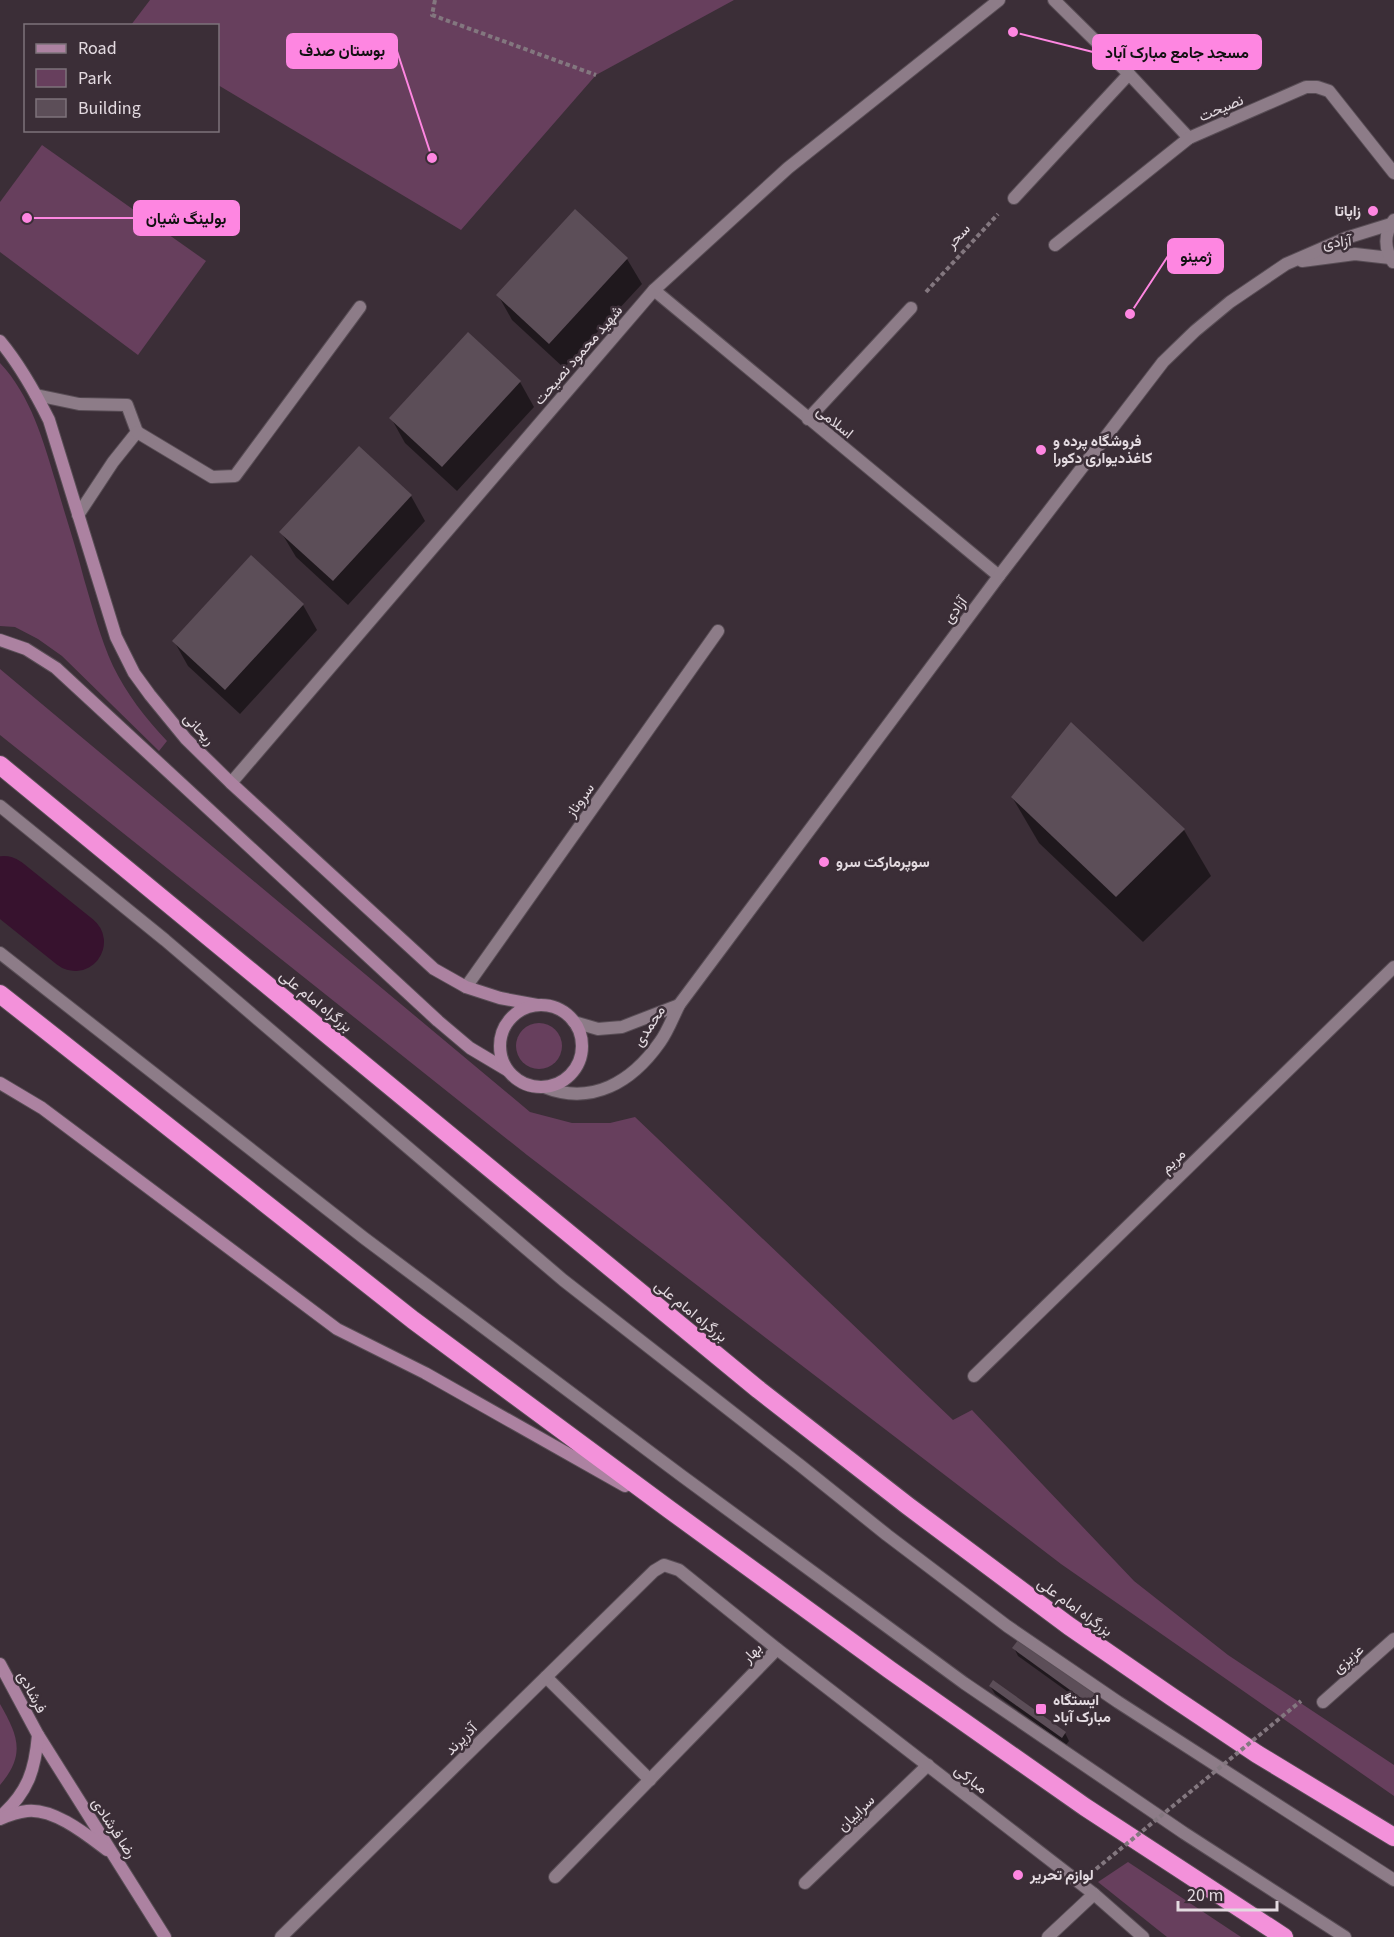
<svg xmlns="http://www.w3.org/2000/svg" width="1394" height="1937" viewBox="0 0 1394 1937" font-family="'Source Sans 3',Vazirmatn,sans-serif">
	<style>
		.green { fill: #673f5d }
		.shadow { fill: #0007 }
		.lines { fill: none; stroke-linecap: round; stroke-linejoin: round }
		.river { stroke: #37122e; stroke-width: 58 }
		.building { fill: #5c4e58 }
		.lane-casing { stroke: #584d55; stroke-width: 14 }
		.street-casing { stroke: #584d55; stroke-width: 14 }
		.secondary-casing { stroke: #584d55; stroke-width: 14 }
		.highway-casing { stroke: #584d55; stroke-width: 20 }
		.path { stroke: #83777f; stroke-width: 4; stroke-dasharray: 4.5 3; stroke-linecap: butt }
		.lane { stroke: #8d7c88; stroke-width: 12 }
		.street { stroke: #8d7c88; stroke-width: 12 }
		.secondary { stroke: #ac82a1; stroke-width: 12 }
		.highway { stroke: #f391da; stroke-width: 18 }
		.path-bridge { stroke: #83777f; stroke-width: 4; stroke-dasharray: 4.5 3; stroke-linecap: butt }
		.poi-dot { fill: #fe86e1; stroke: #3b2e37; stroke-width: 2 }
		.labels { text-anchor: middle; stroke-width: 5; stroke-linejoin: round; paint-order: stroke }
		.street-label { font-size: 15px; fill: #e3dae0; stroke: #3b2e37 }
		.poi-label { font-size: 15px; font-weight: bold; fill: #e3dae0; stroke: #3b2e37; text-anchor: start }
		.leader { fill: none; stroke: #fe86e1; stroke-width: 2 }
		.callout-dot { fill: #fe86e1; stroke: #3b2e37; stroke-width: 2 }
		.callout { fill: #fe86e1; stroke: #fe86e1; stroke-width: 2 }
		.callout-label { font-size: 16px; text-anchor: middle; font-weight: bold; fill: #111 }
	</style>
	<rect width="100%" height="100%" fill="#3b2e37"/>
	<g class="green">
		<polygon points="150,0 734,0 596,75 461,230 218,85 218,26 131,25"/>
		<polygon points="42,145 206,261 138,355 0,252 0,202"/>
		<path d="M0,363c31,33 43,77 56,120 9,32 20,64 28,96 9,30 16,59 29,87 13,27 33,53 54,75l-8,10 -97,-95 -24,-17 -23,-12 -15,-1z"/>
		<polygon points="0,669 530,1112 572,1123 610,1123 635,1117 953,1420 972,1410 1134,1581 1228,1655 1394,1765 1394,1796 1061,1564 527,1155 0,735"/>
		<circle cx="539" cy="1046" r="23"/>
		<path d="M0,1704c18,32 26,50 0,81z"/>
		<polygon points="1128,1862 1241,1937 1167,1937 1098,1882"/>
	</g>
	<g class="shadow">
		<polygon points="627,259 642,284 564,368 512,320 498,295"/>
		<polygon points="520,382 534,407 457,491 405,443 391,418"/>
		<polygon points="411,496 425,521 348,605 296,557 281,532"/>
		<polygon points="303,605 317,630 240,714 188,666 174,641"/>
		<polygon points="1072,724 1184,830 1211,876 1143,942 1039,843 1012,797"/>
		<polygon points="1014,1648 1094,1695 1098,1702 1093,1710 1018,1656"/>
		<polygon points="990,1686 1065,1733 1069,1741 1066,1745 995,1694"/>
	</g>
	<g class="lines">
		<polyline class="river" points="4,885 75,942"/>
	</g>
	<g class="building">
		<polygon points="575,209 628,258 549,344 496,295"/>
		<polygon points="468,332 521,381 442,467 389,418"/>
		<polygon points="359,446 412,495 333,581 279,532"/>
		<polygon points="251,555 304,604 225,690 172,641"/>
		<polygon points="1071,722 1185,829 1116,897 1011,797"/>
		<polygon points="1019,1639 1095,1694 1088,1703 1012,1648"/>
		<polygon points="993,1680 1066,1732 1062,1738 989,1686"/>
	</g>
	<g class="lines">
		<g class="lane-casing">
			<g id="lane">
				<polyline points="36,395 79,404 127,405 137,432 113,462 78,515"/>
				<polyline points="137,432 212,477 235,476 360,307"/>
				<polyline points="0,806 165,940 563,1280 801,1466 887,1535 1007,1626 1118,1702 1394,1880"/>
				<polyline points="0,953 364,1238 682,1476 964,1683 1184,1833 1345,1937"/>
			</g>
		</g>
		<g class="street-casing">
			<g id="street">
				<polyline points="1054,0 1129,74 1189,138"/>
				<polyline points="1014,198 1129,74"/>
				<polyline points="1055,245 1189,138 1306,87 1317,87 1329,91 1394,173"/>
				<polyline points="1302,261 1355,254 1390,258"/>
				<path d="M1393,262c-9,-13 -9,-29 1,-42"/>
				<polyline points="654,290 999,576"/>
				<polyline points="808,419 911,308"/>
				<polyline points="231,783 654,290 788,168 999,0"/>
				<polyline points="466,987 718,631"/>
				<polyline points="574,1022 598,1029 622,1027 679,1005"/>
				<path d="M544,1087c48,19 88,-5 116,-45 8,-11 13,-25 19,-37l320,-429 164,-214 32,-31 35,-29 56,-38 60,-26 45,-14"/>
				<polyline points="974,1376 1394,967"/>
				<polyline points="546,1677 650,1780"/>
				<polyline points="1323,1702 1394,1639"/>
				<polyline points="555,1877 777,1649"/>
				<polyline points="805,1883 928,1765"/>
				<polyline points="281,1937 654,1571 664,1565 679,1570 777,1649 1094,1894 1143,1937"/>
				<polyline points="1048,1937 1094,1894"/>
			</g>
		</g>
		<g class="secondary-casing">
			<g id="secondary">
				<path d="M0,341c20,24 35,51 49,79l67,217 18,36 16,22 36,44 45,44 203,186 32,18 34,11 37,7"/>
				<polyline points="0,640 26,649 56,668 438,1021 470,1048 507,1070"/>
				<circle cx="541" cy="1046" r="41"/>
				<polyline points="0,1083 42,1108 337,1329 425,1373 625,1486"/>
				<polyline points="0,1664 38,1735 165,1937"/>
				<path d="M1,1816c27,-24 34,-46 37,-81"/>
				<path d="M0,1819c9,-4 18,-7 27,-8 27,-3 60,24 80,39"/>
			</g>
		</g>
		<g class="highway-casing">
			<g id="highway">
				<polyline points="0,765 759,1390 908,1506 1069,1626 1172,1697 1257,1754 1394,1837"/>
				<polyline points="0,994 413,1320 670,1510 890,1670 1085,1807 1284,1937"/>
			</g>
		</g>
		<g class="path">
			<polyline points="435,0 432,15 596,75"/>
			<polyline points="926,292 998,214"/>
		</g>
		<use href="#lane" class="lane"/>
		<use href="#street" class="street"/>
		<use href="#secondary" class="secondary"/>
		<use href="#highway" class="highway"/>
		<polyline class="path-bridge" points="1096,1869 1301,1701"/>
	</g>
	<g class="poi-dot">
		<circle cx="1373" cy="211" r="6"/>
		<circle cx="1041" cy="450" r="6"/>
		<circle cx="824" cy="862" r="6"/>
		<rect x="1035" y="1703" width="12" height="12" rx="3"/>
		<circle cx="1018" cy="1875" r="6"/>
	</g>
	<g class="labels">
		<g class="street-label">
			<text transform="translate(1221 108) rotate(-23)" y="5">نصیحت</text>
			<text transform="translate(958 236) rotate(-47)" y="5">سحر</text>
			<text transform="translate(1337 242) rotate(-6)" y="5">آزادی</text>
			<text transform="translate(578 355) rotate(-49)" y="5">شهید محمود نصیحت</text>
			<text transform="translate(835 422) rotate(39)" y="5">اسلامی</text>
			<text transform="translate(955 610) rotate(-53)" y="5">آزادی</text>
			<text transform="translate(199 729) rotate(47)" y="5">ریحانی</text>
			<text transform="translate(580 800) rotate(-55)" y="5">سروناز</text>
			<text transform="translate(316 1001) rotate(39)" y="5">بزرگراه امام علی</text>
			<text transform="translate(649 1026) rotate(-57)" y="5">محمدی</text>
			<text transform="translate(1173 1161) rotate(-44)" y="5">مریم</text>
			<text transform="translate(691 1311) rotate(39)" y="5">بزرگراه امام علی</text>
			<text transform="translate(1075 1607) rotate(36)" y="5">بزرگراه امام علی</text>
			<text transform="translate(752 1653) rotate(-46)" y="5">بهار</text>
			<text transform="translate(1348 1659) rotate(-41)" y="5">عزیزی</text>
			<text transform="translate(32 1692) rotate(62)" y="5">فرشادی</text>
			<text transform="translate(461 1739) rotate(-45)" y="5">آذرپرند</text>
			<text transform="translate(971 1779) rotate(38)" y="5">مبارکی</text>
			<text transform="translate(856 1813) rotate(-44)" y="5">سراییان</text>
			<text transform="translate(114 1828) rotate(57)" y="5">رضا فرشادی</text>
		</g>
		<g class="poi-label">
			<text x="1361" y="216" text-anchor="end">زاپاتا</text>
			<text x="1053" y="446">فروشگاه پرده و<tspan x="1053" dy="17">کاغذدیواری دکورا</tspan></text>
			<text x="836" y="867">سوپرمارکت سرو</text>
			<text x="1053" y="1705">ایستگاه<tspan x="1053" dy="17">مبارک آباد</tspan></text>
			<text x="1030" y="1880">لوازم تحریر</text>
		</g>
	</g>
	<path class="leader" d="M432 158L397 51M1013 32L1093 52M27 218L134 218M1130 314L1168 256"/>
	<g class="callout-dot">
		<circle cx="432" cy="158" r="6"/>
		<circle cx="1013" cy="32" r="6"/>
		<circle cx="27" cy="218" r="6"/>
		<circle cx="1130" cy="314" r="6"/>
	</g>
	<g class="callout">
		<rect x="287" y="34" width="110" height="34" rx="6"/>
		<rect x="1093" y="35" width="168" height="34" rx="6"/>
		<rect x="134" y="201" width="105" height="34" rx="6"/>
		<rect x="1168" y="239" width="55" height="34" rx="6"/>
	</g>
	<g class="callout-label">
		<text x="342" y="56">بوستان صدف</text>
		<text x="1177" y="58">مسجد جامع مبارک آباد</text>
		<text x="186" y="224">بولینگ شیان</text>
		<text x="1196" y="262">ژمینو</text>
	</g>
	<rect x="24" y="24" width="195" height="108" fill="#3b2e37" stroke="#7e737b" stroke-width="1.5"/>
	<rect x="36" y="44" width="30" height="9" fill="#ac82a1" stroke="#7e737b" stroke-width="1.5"/>
	<text x="78" y="54" font-size="18" fill="#e3dae0">Road</text>
	<rect x="36" y="69" width="30" height="18" fill="#673f5d" stroke="#7e737b" stroke-width="1.5"/>
	<text x="78" y="84" font-size="18" fill="#e3dae0">Park</text>
	<rect x="36" y="99" width="30" height="18" fill="#5c4e58" stroke="#7e737b" stroke-width="1.5"/>
	<text x="78" y="114" font-size="18" fill="#e3dae0">Building</text>
	<path d="M1178 1901v9h99v-9" fill="none" stroke="#e3dae0" stroke-width="3"/>
	<text x="1187" y="1901" font-size="18" fill="#e3dae0" stroke="#3b2e37" stroke-width="4.5" paint-order="stroke">20 m</text>
</svg>
